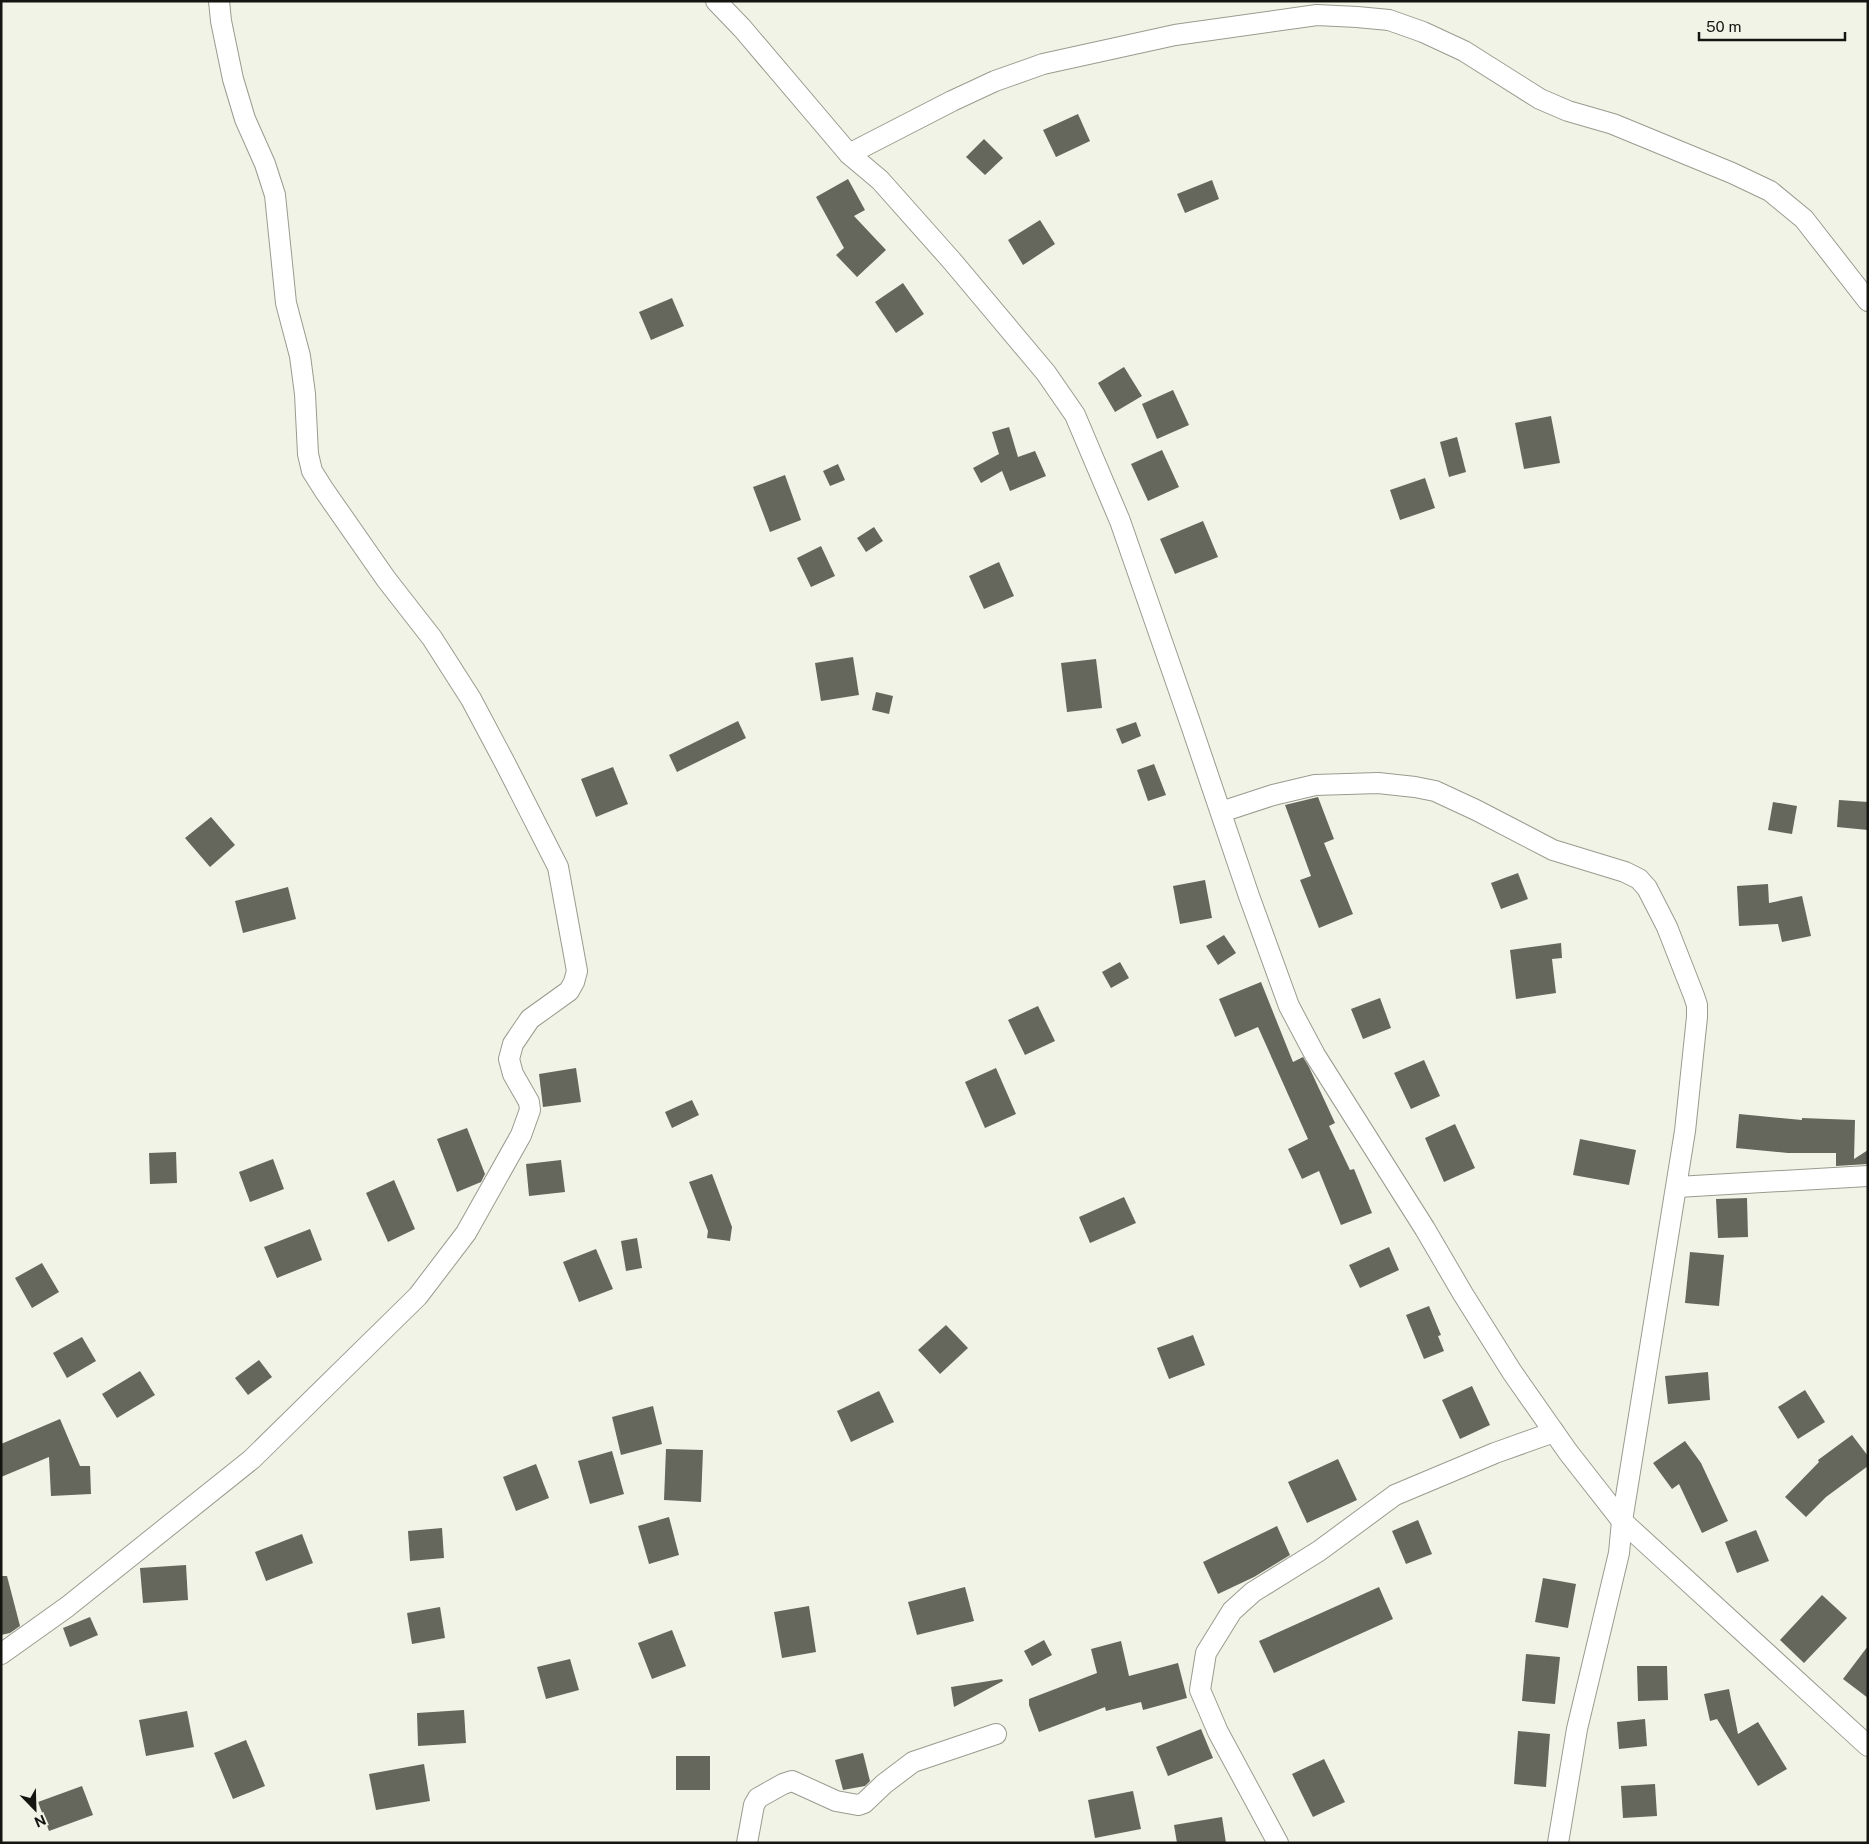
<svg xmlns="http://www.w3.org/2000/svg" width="1869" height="1844" viewBox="0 0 1869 1844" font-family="'Public Sans',sans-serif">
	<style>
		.building { fill: #65665c }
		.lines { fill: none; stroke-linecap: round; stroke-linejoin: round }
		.minor-casing { stroke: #9a9b8f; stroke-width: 22 }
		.minor { stroke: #fff; stroke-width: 20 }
	</style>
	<rect width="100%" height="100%" fill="#f2f3e7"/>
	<g class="building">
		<polygon points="1078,114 1090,141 1056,157 1043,130"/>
		<polygon points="984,139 1003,158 985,175 966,157"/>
		<polygon points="848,179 865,210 854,216 886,250 857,277 836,255 844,248 816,197"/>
		<polygon points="1212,180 1219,199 1185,213 1177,194"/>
		<polygon points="1040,220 1055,244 1023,265 1008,240"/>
		<polygon points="903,283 924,314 896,333 875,302"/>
		<polygon points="672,298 684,326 651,340 639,312"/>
		<polygon points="1124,367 1142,396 1115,412 1098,383"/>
		<polygon points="1173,390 1189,425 1157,439 1142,404"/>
		<polygon points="1551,416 1560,463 1524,469 1515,423"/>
		<polygon points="1009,427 1018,457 1035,451 1046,476 1010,491 1002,471 981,483 973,468 999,454 992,432"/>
		<polygon points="1457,437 1466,472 1449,477 1440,442"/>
		<polygon points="1162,450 1179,487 1148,501 1131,464"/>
		<polygon points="838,464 845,480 830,486 823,471"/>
		<polygon points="785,475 801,520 770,532 753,487"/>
		<polygon points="1425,478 1435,508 1400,520 1390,490"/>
		<polygon points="1203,521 1218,557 1175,574 1160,539"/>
		<polygon points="874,527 883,541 866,552 857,538"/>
		<polygon points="821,546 835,576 811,587 797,558"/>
		<polygon points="999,562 1014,596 984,609 969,576"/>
		<polygon points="853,657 859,695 821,701 815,663"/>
		<polygon points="1096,659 1102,708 1067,712 1061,663"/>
		<polygon points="876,692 893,696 889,714 872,710"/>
		<polygon points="738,721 746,738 677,772 669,755"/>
		<polygon points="1136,722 1141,736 1122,744 1116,729"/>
		<polygon points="1154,764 1166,795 1148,801 1137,770"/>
		<polygon points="613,767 628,804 596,817 581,779"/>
		<polygon points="1318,797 1334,839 1324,843 1353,914 1319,928 1300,880 1311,876 1285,805"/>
		<polygon points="1839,800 1868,802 1868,830 1837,827"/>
		<polygon points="1773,802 1797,806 1792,834 1768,830"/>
		<polygon points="211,817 235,845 210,867 185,838"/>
		<polygon points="1518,873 1528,899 1501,909 1491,883"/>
		<polygon points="1205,880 1212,918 1180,924 1173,886"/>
		<polygon points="1768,884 1769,903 1802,896 1811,936 1782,942 1778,924 1739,926 1737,886"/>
		<polygon points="288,887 296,919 243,933 235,901"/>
		<polygon points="1224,935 1236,953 1218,965 1206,946"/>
		<polygon points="1561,943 1562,958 1552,959 1556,993 1516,999 1510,950"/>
		<polygon points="1120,962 1129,978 1111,988 1102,972"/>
		<polygon points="1261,982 1293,1062 1303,1057 1309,1067 1335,1123 1329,1126 1350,1170 1354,1169 1372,1213 1341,1225 1319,1171 1302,1179 1288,1149 1308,1139 1258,1027 1235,1037 1219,999"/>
		<polygon points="1380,998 1391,1028 1363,1039 1351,1009"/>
		<polygon points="1038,1006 1055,1041 1025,1055 1008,1020"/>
		<polygon points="1424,1060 1440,1096 1411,1109 1394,1073"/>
		<polygon points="576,1068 581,1102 543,1107 539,1074"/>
		<polygon points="996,1068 1016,1114 985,1128 965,1082"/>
		<polygon points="692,1100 699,1115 672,1128 665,1112"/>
		<polygon points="1739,1114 1802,1120 1802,1118 1855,1120 1854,1159 1868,1150 1868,1164 1836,1166 1836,1153 1788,1153 1736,1148"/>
		<polygon points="1455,1124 1475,1168 1444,1182 1425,1138"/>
		<polygon points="467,1128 485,1174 481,1182 457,1192 437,1139"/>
		<polygon points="1580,1139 1636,1150 1629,1185 1573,1175"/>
		<polygon points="176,1152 177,1183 150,1184 149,1153"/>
		<polygon points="273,1159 284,1189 250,1202 239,1172"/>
		<polygon points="561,1160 565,1192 529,1196 526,1164"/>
		<polygon points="712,1174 732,1227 730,1241 707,1238 708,1231 689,1182"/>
		<polygon points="394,1180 415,1229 388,1242 366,1193"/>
		<polygon points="1124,1197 1136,1223 1090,1243 1079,1217"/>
		<polygon points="1747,1198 1748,1237 1718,1238 1716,1199"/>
		<polygon points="310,1229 322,1260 277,1278 264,1247"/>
		<polygon points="637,1238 642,1268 626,1271 621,1241"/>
		<polygon points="1389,1247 1399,1270 1360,1288 1349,1265"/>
		<polygon points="596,1249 613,1289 579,1302 563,1262"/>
		<polygon points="1690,1252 1724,1255 1719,1306 1685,1303"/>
		<polygon points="42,1263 59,1292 32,1308 15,1278"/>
		<polygon points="1429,1306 1441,1335 1438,1336 1444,1351 1424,1359 1406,1315"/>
		<polygon points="946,1325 968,1348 940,1374 918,1350"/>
		<polygon points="1193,1335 1205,1365 1169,1379 1157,1348"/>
		<polygon points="82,1337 96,1361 67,1378 53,1353"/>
		<polygon points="259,1360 272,1377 248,1395 235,1378"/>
		<polygon points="140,1371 155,1395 117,1418 102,1394"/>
		<polygon points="1708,1372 1710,1400 1668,1404 1665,1376"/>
		<polygon points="1472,1386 1490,1425 1460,1439 1442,1400"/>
		<polygon points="1805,1390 1825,1422 1798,1439 1778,1407"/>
		<polygon points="879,1391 894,1422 851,1442 837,1411"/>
		<polygon points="653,1406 662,1444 621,1455 612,1417"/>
		<polygon points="60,1419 80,1466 90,1466 91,1494 51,1496 49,1457 1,1477 1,1444"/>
		<polygon points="1852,1435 1868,1456 1868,1466 1826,1497 1806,1517 1785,1497 1819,1462 1818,1460"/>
		<polygon points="1685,1441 1701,1463 1728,1521 1702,1533 1679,1484 1672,1489 1653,1463"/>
		<polygon points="666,1449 703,1450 701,1502 664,1500"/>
		<polygon points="612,1451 624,1494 590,1504 578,1461"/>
		<polygon points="1338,1459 1357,1500 1307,1523 1288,1482"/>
		<polygon points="536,1464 549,1498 516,1511 503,1477"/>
		<polygon points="669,1517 679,1555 649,1564 638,1526"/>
		<polygon points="1418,1520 1432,1554 1406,1564 1392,1531"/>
		<polygon points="1277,1526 1290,1555 1254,1577 1218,1594 1203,1562"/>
		<polygon points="442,1528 444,1558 410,1561 408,1531"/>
		<polygon points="1756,1530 1769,1561 1737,1573 1725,1542"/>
		<polygon points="302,1534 313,1563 266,1581 255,1552"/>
		<polygon points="186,1565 188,1600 143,1603 140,1568"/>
		<polygon points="1,1576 7,1576 20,1626 10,1633 1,1635"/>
		<polygon points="1543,1578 1576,1584 1568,1628 1535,1622"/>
		<polygon points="965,1587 974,1621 917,1635 908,1602"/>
		<polygon points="1379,1587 1393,1619 1274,1673 1259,1641"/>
		<polygon points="1822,1595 1847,1618 1804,1663 1780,1640"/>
		<polygon points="809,1606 816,1652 782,1658 774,1612"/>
		<polygon points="440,1607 445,1638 412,1644 407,1613"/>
		<polygon points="90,1617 98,1635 70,1647 63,1628"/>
		<polygon points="672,1630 686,1666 652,1679 638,1643"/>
		<polygon points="1044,1640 1052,1655 1032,1666 1024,1651"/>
		<polygon points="1121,1641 1129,1676 1178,1663 1187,1698 1143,1710 1141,1702 1106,1711 1105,1707 1039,1732 1029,1705 1029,1699 1097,1673 1091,1649"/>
		<polygon points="1868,1646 1868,1698 1843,1679"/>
		<polygon points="1526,1654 1560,1657 1555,1704 1522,1701"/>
		<polygon points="570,1659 579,1690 546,1699 537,1667"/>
		<polygon points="1637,1666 1667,1666 1668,1700 1638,1701"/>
		<polygon points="1002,1679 1003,1681 954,1707 951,1687"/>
		<polygon points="1729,1689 1738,1734 1758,1722 1787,1769 1758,1786 1717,1719 1710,1721 1704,1694"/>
		<polygon points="464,1710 466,1743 418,1746 417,1713"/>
		<polygon points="187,1711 194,1747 146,1756 139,1720"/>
		<polygon points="1645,1719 1647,1746 1619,1749 1617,1722"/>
		<polygon points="1201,1729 1213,1758 1168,1776 1156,1747"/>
		<polygon points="1518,1731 1550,1734 1546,1787 1514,1784"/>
		<polygon points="246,1740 265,1786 233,1799 214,1753"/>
		<polygon points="863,1753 870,1781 865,1786 843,1790 835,1760"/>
		<rect x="676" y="1756" width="34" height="34"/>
		<polygon points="1324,1759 1345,1802 1313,1817 1292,1774"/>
		<polygon points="424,1764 430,1801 376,1810 369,1774"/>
		<polygon points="1655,1784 1657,1816 1623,1818 1621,1786"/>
		<polygon points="82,1786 93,1815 49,1831 38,1802"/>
		<polygon points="1133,1791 1141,1829 1095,1838 1088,1800"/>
		<polygon points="1222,1817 1226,1843 1177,1843 1174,1825"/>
	</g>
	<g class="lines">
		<g class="minor-casing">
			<g id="minor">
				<polyline points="716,1 742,28 849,154 880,180 952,261 1046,373 1075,415 1120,521 1190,722 1249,896 1289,1006 1315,1055 1425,1229 1463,1294 1512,1372 1568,1452 1622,1521 1868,1746"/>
				<polyline points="849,154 952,101 995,81 1043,64 1175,35 1317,15 1357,17 1389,20 1423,32 1464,51 1540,99 1568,111 1613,124 1732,173 1770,191 1804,219 1868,301"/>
				<polyline points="1221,812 1273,795 1315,785 1378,783 1415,787 1435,791 1476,810 1553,850 1625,872 1639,879 1647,888 1667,927 1694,996 1697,1005 1697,1017 1685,1131 1622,1521 1619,1553 1577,1729 1558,1843"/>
				<polyline points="1677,1187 1868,1176"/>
				<polyline points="1,1654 67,1607 252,1459 418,1296 466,1233 521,1135 530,1110 529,1102 513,1074 509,1059 513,1044 530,1019 569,991 574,982 577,971 558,867 505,763 471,699 432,638 386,579 324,490 312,471 308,454 305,394 300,356 286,303 275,195 265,164 245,119 233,79 221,21 219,1"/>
				<polyline points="747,1843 754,1805 758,1798 783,1784 792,1781 836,1801 858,1805 864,1803 884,1784 913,1762 996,1734"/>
				<polyline points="1278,1843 1218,1732 1200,1690 1206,1653 1232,1611 1253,1592 1319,1551 1395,1495 1495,1453 1554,1432"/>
			</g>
		</g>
		<use href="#minor" class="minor"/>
	</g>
	<rect width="1869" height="1844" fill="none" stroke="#141410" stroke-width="5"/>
	<g transform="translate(35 1809) rotate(157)" stroke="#f2f3e7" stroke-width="4" paint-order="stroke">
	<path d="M0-4L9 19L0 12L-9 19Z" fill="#141410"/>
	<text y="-8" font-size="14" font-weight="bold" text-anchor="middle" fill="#141410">N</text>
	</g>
	<path d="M1699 32v8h146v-8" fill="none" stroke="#141410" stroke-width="2.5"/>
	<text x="1706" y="32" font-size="15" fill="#141410" stroke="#f2f3e7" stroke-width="4" paint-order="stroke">50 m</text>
</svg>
